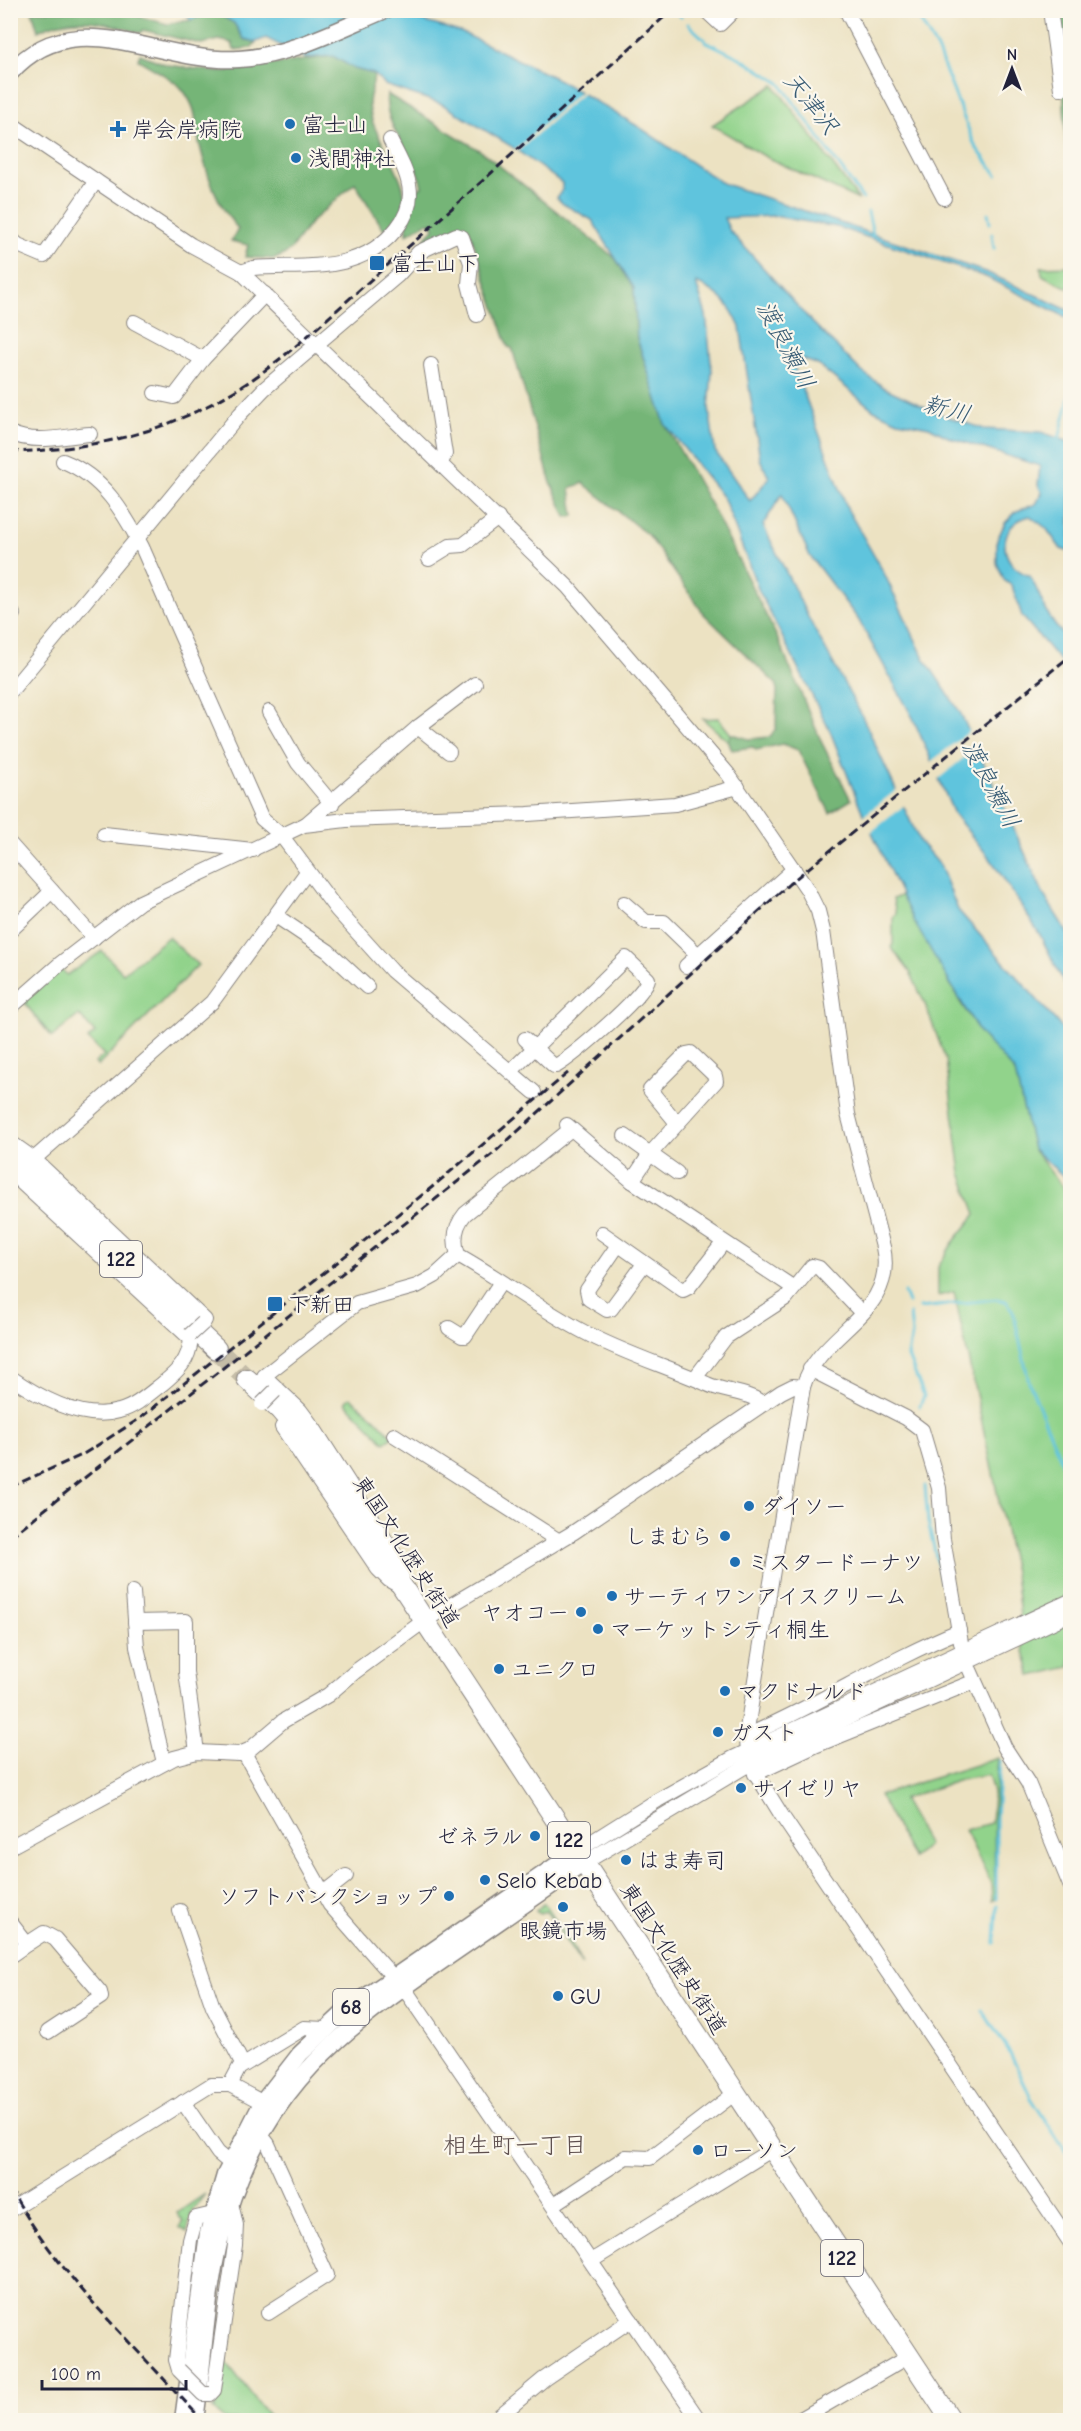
<svg xmlns="http://www.w3.org/2000/svg" width="1081" height="2431" viewBox="0 0 1081 2431" font-family="'Comic Neue','Klee One',sans-serif">
	<style>
		.green { fill: #91d38b; stroke: #5a7a63; stroke-width: 1.5 }
		.forest { fill: #74b577; stroke: #4b6c59; stroke-width: 1.5 }
		.water { fill: #5fc4dd; stroke: #40738c; stroke-width: 1.5; fill-rule: evenodd }
		.pier { fill: #ece2c2 }
		.lines { fill: none; stroke-linecap: round; stroke-linejoin: round }
		.stream { stroke: #5fc4dd; stroke-width: 3 }
		.highway-tunnel { stroke: #c4bca7; stroke-width: 20; stroke-dasharray: 20 10; stroke-linecap: butt }
		.minor-casing { stroke: #87827e; stroke-width: 16 }
		.major-casing { stroke: #87827e; stroke-width: 19 }
		.highway-casing { stroke: #87827e; stroke-width: 22 }
		.minor { stroke: #fff; stroke-width: 14 }
		.major { stroke: #fff; stroke-width: 16 }
		.highway { stroke: #fff; stroke-width: 20 }
		.rail { stroke: #22223b; stroke-width: 3; stroke-dasharray: 9 4.5; stroke-linecap: butt }
		.minor-bridge-casing { stroke: #87827e; stroke-width: 16; stroke-linecap: butt }
		.minor-bridge { stroke: #fff; stroke-width: 14 }
		.poi-dot { fill: #1f6fb2; stroke: #fbf7ec; stroke-width: 2 }
		.labels { text-anchor: middle; stroke-width: 4.5; stroke-linejoin: round; paint-order: stroke }
		.shield { fill: #fbf7ec; stroke: #636270; stroke-width: 1.5 }
		.shield-label { font-size: 21px; font-weight: bold; fill: #22223b }
		.poi-label { font-size: 22px; fill: #22223b; stroke: #fbf7ec; text-anchor: start }
		.street-label { font-size: 22px; fill: #22223b; stroke: #fbf7ec }
		.water-label { font-size: 24px; font-style: italic; fill: #375b74; stroke: #fbf7ec }
		.neighbourhood-label { font-size: 24px; fill: #5e4f4e; stroke: #fbf7ec }
	</style>
	<rect width="100%" height="100%" fill="#fbf7ec"/>
	<filter id="ink" filterUnits="userSpaceOnUse"><feTurbulence type="fractalNoise" baseFrequency=".0167" numOctaves="2"/><feDisplacementMap in="SourceGraphic" scale="12" xChannelSelector="R" yChannelSelector="G"/><feConvolveMatrix kernelMatrix="1 2 1 2 8 2 1 2 1" color-interpolation-filters="sRGB"/></filter>
	<filter id="wash" filterUnits="userSpaceOnUse"><feTurbulence type="fractalNoise" baseFrequency=".008" numOctaves="4" result="noise"/><feDisplacementMap in="SourceGraphic" scale="24" xChannelSelector="R" yChannelSelector="G"/><feGaussianBlur stdDeviation="1.35" result="paint"/><feColorMatrix in="noise" values="0 0 0 0 0 0 0 0 0 0 0 0 0 0 0 0 0 1.4 0 .05"/><feComposite in="paint" operator="in"/></filter>
	<g filter="url(#wash)">
		<rect width="100%" height="100%" fill="#ece2c2"/>
		<g class="green">
			<polygon points="774,85 859,200 766,157 712,125"/>
			<polygon points="1069,266 1070,289 1042,275 1041,267"/>
			<polygon points="718,718 731,734 728,741 703,719"/>
			<polygon points="902,895 960,1002 980,1032 1015,1072 1033,1149 1070,1197 1070,1667 1031,1676 1024,1651 1016,1581 954,1292 938,1296 938,1267 952,1244 976,1214 961,1173 946,1060 925,1004 910,972 891,947 893,944 893,916 896,914 893,899"/>
			<polygon points="168,937 198,965 98,1066 95,1063 104,1055 88,1039 95,1033 79,1015 52,1037 23,1001 61,969 67,975 102,951 123,973"/>
			<polygon points="350,1397 375,1418 392,1436 385,1443 345,1402"/>
			<polygon points="998,1758 994,1817 995,1899 992,1901 991,1883 965,1830 991,1823 993,1792 988,1775 960,1780 902,1799 928,1845 913,1858 879,1795"/>
			<polygon points="544,1903 571,1943 582,1965 546,1911 540,1914 536,1911"/>
			<polygon points="205,2194 192,2211 187,2232 179,2227 183,2222 177,2213"/>
			<polygon points="223,2358 270,2418 268,2420 225,2420 212,2408 216,2408"/>
		</g>
		<g class="forest">
			<path d="M32,11h89l46,13 24,-4 23,-9 20,12 10,16 12,3 -5,6 -17,2 -2,-7 -13,-3 -18,4 -58,-14 -3,3c-35,-11 -68,-20 -102,-2z"/>
			<polygon points="1053,11 1070,11 1070,146 1066,146 1063,82"/>
			<path d="M140,54l28,11 51,7 114,-16 22,13 19,5c-1,21 -9,21 -2,46 7,26 54,79 21,102 -4,3 -6,7 -9,8l-29,-47 -45,40 -18,25 -7,6 -10,5 -30,-2 3,-12 -17,-4 7,-12c-22,-26 -31,-54 -39,-87 -5,-23 0,-30 -16,-52 -10,-13 -32,-21 -45,-31z"/>
			<path d="M387,94l94,57 134,107 19,30 3,50 28,86 48,85 64,128 45,106 29,57 -21,13 -32,-63 -15,-6 -27,6 -3,-3 -21,3 -4,-9 3,-7 18,5 21,-2 6,-9 1,-43 -73,-71 -55,-78 -66,-53 -13,5 4,28 -8,1 -15,-34 -39,-135 -4,-1 -39,-118 -12,-1 -30,15 -3,-4 10,-10 -2,-6 -4,-1 -21,12 1,-40 14,-7c-6,-31 -40,-61 -35,-93z"/>
		</g>
		<path class="water" d="M183,11h205l75,22 96,47 80,47 83,56 266,90 82,38v8l-84,-42 -149,-50 -63,-11 -50,2 6,13 81,90 50,50 24,17 55,26 44,15 57,3 29,10v110l-9,-3 -15,-21 -16,-12c-34,8 -33,49 0,60 12,21 18,50 40,63v34l-48,-57 -10,-30 -8,-6 -7,-17v-23l8,-17 12,-12 19,-7 6,-11 -4,-8 2,-19 -92,-29 -19,-10 -31,-6 -24,-11 -56,-45 -18,-7 -6,9 54,143 36,63 40,85 36,54 85,185 25,40v58l-31,-62 -47,-72 -38,-47 -41,-96 -55,-99 -48,-63 -28,-62 -19,31 47,96 52,95 58,126 20,23 18,45 112,127v145l-37,-33 -18,-77 -36,-40 -65,-110 -53,-113 -31,-78 -71,-140 -35,-92 -59,-75 -28,-86 -3,-50 -42,-68 -29,-16 -6,-6 5,-8v-7l-51,-37 -69,-42 -57,-19 -11,-11 -19,-5 -22,-13 -28,2 -39,-20 -10,4 -12,-3 -10,-16 -20,-12 -23,9zM696,283c23,9 34,21 44,44l20,132 9,19 -19,23 -35,-50 -6,-43 3,-37 -6,-56z"/>
		<g class="pier">
			<polygon points="582,90 584,92 516,153 514,151"/>
			<polygon points="971,730 978,746 936,781 928,764"/>
			<polygon points="899,788 906,804 870,833 862,817"/>
		</g>
		<g class="lines">
			<g class="stream">
				<polyline points="676,10 681,17"/>
				<polyline points="914,10 937,49 975,146 997,175"/>
				<polyline points="688,24 707,42 740,58 780,83 863,199"/>
				<polyline points="868,212 873,234"/>
				<polyline points="988,213 990,223"/>
				<polyline points="992,234 994,249"/>
				<polyline points="1059,439 1070,394"/>
				<polyline points="904,1293 908,1303"/>
				<polyline points="920,1308 996,1299 1006,1301 1013,1311 1029,1382 1070,1482"/>
				<polyline points="910,1314 912,1333 908,1356 924,1396 920,1406"/>
				<polyline points="925,1486 928,1522 942,1583"/>
				<polyline points="996,1899 996,1817 1000,1761"/>
				<polyline points="995,1943 997,1906"/>
				<polyline points="982,2010 1011,2055 1031,2098 1070,2158"/>
			</g>
		</g>
	</g>
	<g filter="url(#ink)">
		<g class="lines">
			<polyline class="highway-tunnel" points="216,1349 247,1379"/>
			<g class="minor-casing">
				<g id="minor">
					<polyline points="705,10 720,24 734,10"/>
					<polyline points="846,10 944,198"/>
					<polyline points="1050,10 1061,89"/>
					<path d="M10,123l181,122 50,27 327,315 160,187 79,115 11,22 5,20 25,183 35,133c15,68 -64,84 -80,140l-56,342v14l6,26 31,50 286,423"/>
					<polyline points="10,238 18,245 44,256 96,181"/>
					<path d="M241,272l12,-4c53,-4 107,7 144,-40 25,-31 9,-57 -7,-88"/>
					<polyline points="134,322 203,359 174,397 155,393"/>
					<polyline points="203,359 265,294"/>
					<polyline points="431,365 445,454 441,463"/>
					<path d="M10,433c25,12 54,3 80,1"/>
					<path d="M63,461c40,16 60,50 79,86l120,272 19,16 56,75 55,61 142,121"/>
					<polyline points="429,559 450,546 463,545 498,518"/>
					<polyline points="10,616 13,614"/>
					<polyline points="10,692 240,414 264,389 397,276 419,252 456,235 462,237 471,263 469,284 477,315"/>
					<polyline points="269,712 298,763 332,804"/>
					<polyline points="418,727 449,752"/>
					<polyline points="306,824 418,727 475,684"/>
					<polyline points="104,834 253,850"/>
					<polyline points="10,844 94,938"/>
					<polyline points="624,903 646,922 664,922 698,955"/>
					<polyline points="276,916 328,951 367,987"/>
					<polyline points="10,931 52,891"/>
					<polyline points="686,966 794,869"/>
					<polyline points="10,1008 61,963 140,902 304,825 346,820 528,814 675,804 738,787"/>
					<path d="M511,1071l115,-113 22,21c-2,16 -75,77 -92,87h-2l-29,-27"/>
					<polyline points="567,1125 632,1181 794,1288"/>
					<path d="M571,1129l-106,85c-10,12 -12,26 -7,41 43,24 82,54 126,77 39,21 82,34 123,52 16,8 43,8 56,20"/>
					<polyline points="625,1136 677,1173"/>
					<polyline points="10,1142 34,1159 205,1320 203,1323"/>
					<polyline points="34,1159 212,1002 307,872"/>
					<path d="M10,1172l181,167c-2,22 -13,32 -29,45 -13,10 -27,23 -43,27 -36,11 -80,-14 -109,-34"/>
					<polyline points="632,1181 650,1154 716,1081 715,1076 691,1053 686,1054 650,1090 677,1123"/>
					<polyline points="602,1233 683,1290 689,1287 723,1243"/>
					<polyline points="618,1245 587,1290 589,1299 607,1310 611,1309 644,1264"/>
					<polyline points="449,1328 462,1336 465,1336 501,1282"/>
					<polyline points="810,1369 906,1418 922,1430 939,1488 943,1539 961,1643"/>
					<polyline points="695,1378 726,1337 786,1298 812,1266 819,1268 862,1313"/>
					<polyline points="282,1427 378,1569 389,1580 401,1587 402,1576 397,1558 315,1430 300,1410 264,1376 357,1303 417,1286 435,1276 458,1255"/>
					<polyline points="394,1435 559,1541"/>
					<polyline points="133,1592 137,1647 164,1763"/>
					<polyline points="135,1622 186,1621 186,1672 197,1752"/>
					<polyline points="970,1670 1005,1748 1028,1783 1070,1885"/>
					<path d="M746,1736c73,-31 139,-75 213,-105"/>
					<polyline points="244,1753 330,1905 408,1994 699,2420"/>
					<polyline points="755,1774 817,1745 973,1682"/>
					<polyline points="10,1847 174,1758 197,1752 239,1754 249,1750 283,1721 328,1695 356,1671 424,1621 574,1532 781,1392 793,1386 803,1387"/>
					<polyline points="577,1851 658,1800 733,1758 1070,1601"/>
					<polyline points="584,1863 751,1763 1070,1614"/>
					<polyline points="323,1894 346,1876"/>
					<polyline points="180,1911 213,2007 243,2065"/>
					<polyline points="10,1922 27,1944 44,1933 55,1939 100,1992 101,1997 48,2032"/>
					<polyline points="10,1956 27,1944"/>
					<polyline points="230,2085 239,2068 304,2028 325,2029"/>
					<polyline points="183,2102 218,2153 230,2163"/>
					<polyline points="261,2135 268,2144 327,2275 268,2313"/>
					<polyline points="553,2205 626,2157 650,2158 734,2094"/>
					<polyline points="10,2210 211,2085 230,2085 269,2106"/>
					<polyline points="591,2261 771,2150"/>
					<polyline points="179,2370 176,2360 190,2240 196,2218 213,2214"/>
					<polyline points="210,2394 214,2390 235,2245 236,2225 231,2203"/>
					<polyline points="497,2418 544,2379 631,2320"/>
					<polyline points="799,2420 908,2357"/>
				</g>
			</g>
			<g class="major-casing">
				<g id="major">
					<path d="M10,73c65,-73 146,-9 229,-14 50,-3 100,-30 146,-49"/>
					<polyline points="183,2420 208,2233 225,2175 262,2103 300,2054 348,2009 577,1851"/>
					<path d="M195,2420c10,-67 11,-140 32,-206 41,-130 115,-184 222,-258 45,-31 90,-62 135,-93"/>
				</g>
			</g>
			<g class="highway-casing">
				<g id="highway">
					<polyline points="10,1156 216,1349"/>
					<polyline points="247,1379 280,1410 307,1442 951,2420"/>
				</g>
			</g>
			<use href="#minor" class="minor"/>
			<use href="#major" class="major"/>
			<use href="#highway" class="highway"/>
			<g class="rail">
				<path d="M10,452c69,-2 136,-14 197,-46 65,-32 114,-83 168,-130 100,-87 198,-177 297,-266"/>
				<polyline points="10,1487 82,1455 139,1419 431,1188 569,1072"/>
				<polyline points="10,1537 495,1152 789,884 1070,656"/>
				<path d="M10,2188c48,88 126,159 192,232"/>
			</g>
			<g class="minor-bridge-casing">
				<g id="minor-bridge">
					<polyline points="190,1335 203,1323"/>
					<polyline points="262,1404 275,1391"/>
					<polyline points="179,2370 203,2394 210,2394"/>
				</g>
			</g>
			<use href="#minor-bridge" class="minor-bridge"/>
		</g>
	</g>
	<g class="poi-dot">
		<circle cx="290" cy="124" r="6"/>
		<path d="M115 120h6v6h6v6h-6v6h-6v-6h-6v-6h6z"/>
		<circle cx="296" cy="158" r="6"/>
		<rect x="369" y="255" width="16" height="16" rx="3"/>
		<rect x="267" y="1296" width="16" height="16" rx="3"/>
		<circle cx="749" cy="1506" r="6"/>
		<circle cx="725" cy="1536" r="6"/>
		<circle cx="735" cy="1562" r="6"/>
		<circle cx="612" cy="1596" r="6"/>
		<circle cx="581" cy="1612" r="6"/>
		<circle cx="598" cy="1629" r="6"/>
		<circle cx="499" cy="1669" r="6"/>
		<circle cx="725" cy="1691" r="6"/>
		<circle cx="718" cy="1732" r="6"/>
		<circle cx="741" cy="1788" r="6"/>
		<circle cx="535" cy="1836" r="6"/>
		<circle cx="626" cy="1860" r="6"/>
		<circle cx="485" cy="1880" r="6"/>
		<circle cx="449" cy="1896" r="6"/>
		<circle cx="563" cy="1907" r="6"/>
		<circle cx="558" cy="1996" r="6"/>
		<circle cx="698" cy="2150" r="6"/>
	</g>
	<g class="labels">
		<g class="shield">
			<rect x="100" y="1241" width="42" height="36" rx="4.5"/>
			<rect x="548" y="1822" width="42" height="36" rx="4.5"/>
			<rect x="333" y="1989" width="36" height="36" rx="4.5"/>
			<rect x="821" y="2240" width="42" height="36" rx="4.5"/>
		</g>
		<g class="shield-label">
			<text x="121" y="1266">122</text>
			<text x="569" y="1847">122</text>
			<text x="351" y="2014">68</text>
			<text x="842" y="2265">122</text>
		</g>
		<g class="poi-label">
			<text x="302" y="132">富士山</text>
			<text x="132" y="137">岸会岸病院</text>
			<text x="308" y="166">浅間神社</text>
			<text x="391" y="271">富士山下</text>
			<text x="288" y="1312">下新田</text>
			<text x="761" y="1514">ダイソー</text>
			<text x="713" y="1544" text-anchor="end">しまむら</text>
			<text x="747" y="1570">ミスタードーナツ</text>
			<text x="624" y="1604">サーティワンアイスクリーム</text>
			<text x="569" y="1620" text-anchor="end">ヤオコー</text>
			<text x="610" y="1637">マーケットシティ桐生</text>
			<text x="511" y="1677">ユニクロ</text>
			<text x="737" y="1699">マクドナルド</text>
			<text x="730" y="1740">ガスト</text>
			<text x="753" y="1796">サイゼリヤ</text>
			<text x="523" y="1844" text-anchor="end">ゼネラル</text>
			<text x="638" y="1868">はま寿司</text>
			<text x="497" y="1888">Selo Kebab</text>
			<text x="437" y="1904" text-anchor="end">ソフトバンクショップ</text>
			<text x="563" y="1938" text-anchor="middle">眼鏡市場</text>
			<text x="570" y="2004">GU</text>
			<text x="710" y="2158">ローソン</text>
		</g>
		<g class="street-label">
			<text transform="translate(407 1551) rotate(57)" y="8">東国文化歴史街道</text>
			<text transform="translate(674 1958) rotate(57)" y="8">東国文化歴史街道</text>
		</g>
		<g class="water-label">
			<text transform="translate(811 103) rotate(51)" y="8">天津沢</text>
			<text transform="translate(786 345) rotate(62)" y="8">渡良瀬川</text>
			<text transform="translate(947 409) rotate(15)" y="8">新川</text>
			<text transform="translate(991 784) rotate(62)" y="8">渡良瀬川</text>
		</g>
		<g class="neighbourhood-label">
			<text x="515" y="2153">相生町一丁目</text>
		</g>
	</g>
	<rect width="1081" height="2431" fill="none" stroke="#fbf7ec" stroke-width="36"/>
	<g transform="translate(1012 69)" stroke="#fbf7ec" stroke-width="4.5" paint-order="stroke">
	<path d="M0-4.5L10 22L0 15L-10 22Z" fill="#22223b"/>
	<text y="-9" font-size="16" font-weight="bold" text-anchor="middle" fill="#22223b">N</text>
	</g>
	<path d="M42 2380v9h144v-9" fill="none" stroke="#22223b" stroke-width="3"/>
	<text x="51" y="2380" font-size="18" fill="#22223b" stroke="#fbf7ec" stroke-width="4.5" paint-order="stroke">100 m</text>
</svg>
